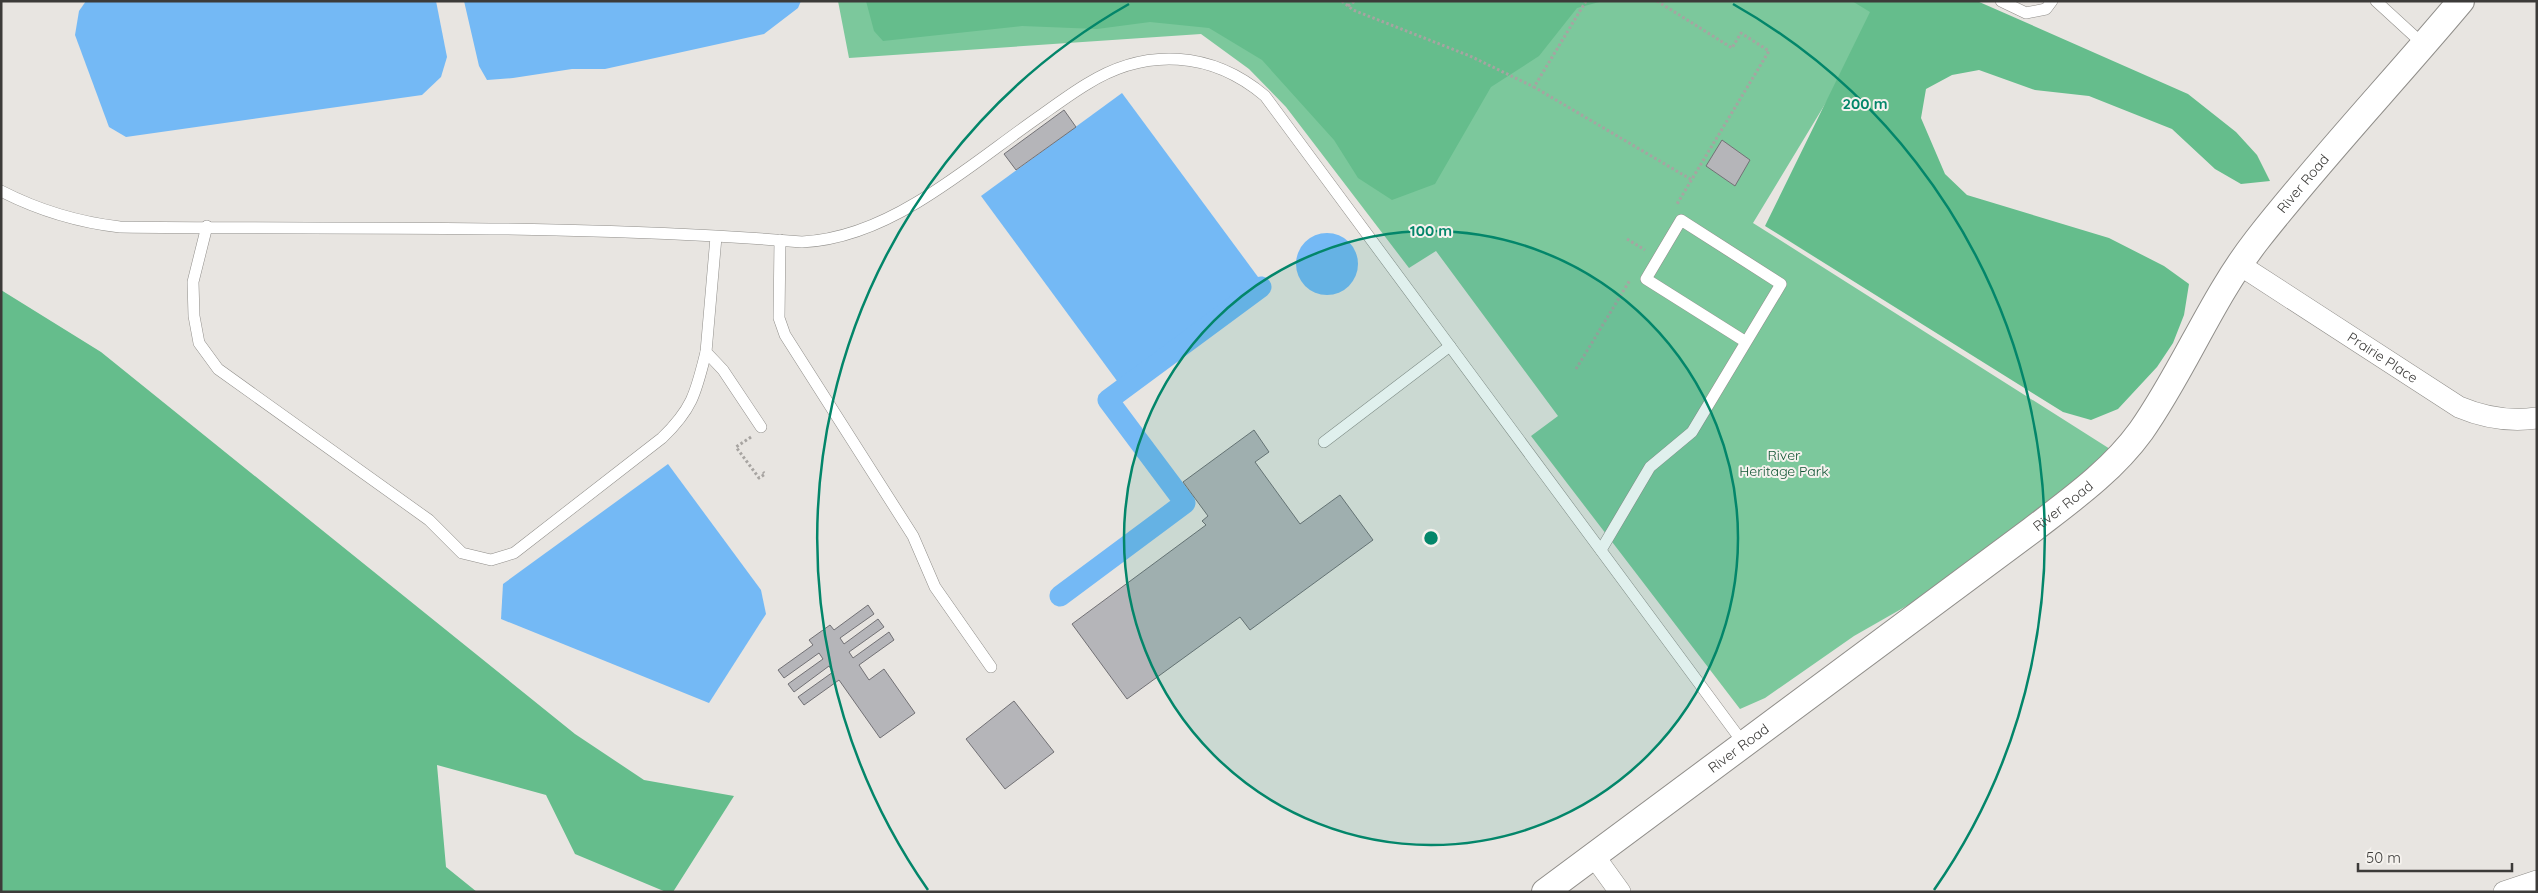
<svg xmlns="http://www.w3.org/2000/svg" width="2538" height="893" viewBox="0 0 2538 893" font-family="Quicksand,sans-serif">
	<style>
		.green { fill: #7cc89c }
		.forest { fill: #65bd8c }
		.water { fill: #74b9f5 }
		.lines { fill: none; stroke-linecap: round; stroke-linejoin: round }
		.canal { stroke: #74b9f5; stroke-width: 21 }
		.building { fill: #b5b5b9; stroke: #727175 }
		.service-casing { stroke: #908e8a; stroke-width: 12 }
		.minor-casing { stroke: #908e8a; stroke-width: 22 }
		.tertiary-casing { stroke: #908e8a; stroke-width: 28 }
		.path { stroke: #a7a4a1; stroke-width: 3; stroke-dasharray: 2.5 2.5; stroke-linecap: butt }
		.service { stroke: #fff; stroke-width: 11 }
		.minor { stroke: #fff; stroke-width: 21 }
		.tertiary { stroke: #fff; stroke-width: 26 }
		.ring { fill: none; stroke: #03866a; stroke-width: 2.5 }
		.labels { text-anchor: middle; stroke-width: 4; stroke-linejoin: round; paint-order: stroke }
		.street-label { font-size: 14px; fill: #3c3b39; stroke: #f5f2ee }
		.park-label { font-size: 14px; fill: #125535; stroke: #f5f2ee }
		.centre { fill: #03866a; stroke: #f5f2ee; stroke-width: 2.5 }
		.ring-label { font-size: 15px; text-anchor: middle; font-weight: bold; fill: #03866a; stroke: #f5f2ee; stroke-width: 4; stroke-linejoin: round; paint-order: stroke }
	</style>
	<rect width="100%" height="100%" fill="#e8e5e1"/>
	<polygon class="green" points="838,1 1868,1 1882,10 1753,223 2110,449 2084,475 1924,596 1854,636 1765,698 1740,709 1531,436 1558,416 1436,251 1409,268 1286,107 1249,69 1201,34 849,58"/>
	<g class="forest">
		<polygon points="866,1 1603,1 1577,8 1539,56 1491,87 1435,184 1392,200 1358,178 1334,140 1262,60 1209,28 1150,22 1097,29 1022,26 883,41 874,31"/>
		<polygon points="1852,1 1977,1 2188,94 2236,132 2257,155 2270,181 2241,184 2215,169 2172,129 2089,96 2035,90 1979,70 1952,75 1926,89 1921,118 1945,174 1967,195 2109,238 2164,266 2189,284 2184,315 2173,343 2157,367 2118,409 2091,420 2063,412 1765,226 1870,12"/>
		<polygon points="1,290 101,352 575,734 644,780 734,796 673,892 666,892 575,854 546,795 437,765 446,867 477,892 1,892"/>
	</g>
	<g class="water">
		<polygon points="86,1 436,1 447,57 441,77 422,95 126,137 109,127 75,35 79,11"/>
		<polygon points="464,1 801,1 798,8 764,34 605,69 572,69 513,78 487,80 479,66"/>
		<polygon points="1122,93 1261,281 1120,385 981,196"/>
		<circle cx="1327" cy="264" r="31"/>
		<polygon points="668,464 761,590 766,614 709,703 501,619 503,584"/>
	</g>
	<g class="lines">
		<polyline class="canal" points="1060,596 1185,503 1108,400 1261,287"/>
	</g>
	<g class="building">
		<polygon points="1064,110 1076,127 1016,170 1004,154"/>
		<polygon points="1722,140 1750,160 1735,186 1706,166"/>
		<polygon points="1254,430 1269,452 1255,462 1300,524 1340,495 1373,540 1250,630 1240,617 1127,699 1072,624 1206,525 1202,521 1208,516 1183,482"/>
		<polygon points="868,605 874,614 840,638 844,644 878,619 884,627 849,652 853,658 889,632 894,640 859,665 869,680 884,669 915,713 880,738 839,680 804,705 798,697 833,672 829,666 794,692 788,684 823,659 819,653 784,678 778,670 813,645 809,640 830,625 834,630"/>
		<polygon points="1014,701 1054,752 1005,789 966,739"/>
	</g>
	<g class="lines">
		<g class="service-casing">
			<g id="service">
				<polyline points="2001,1 2026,13 2046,9 2052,1"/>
				<polyline points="2376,1 2424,45"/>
				<path d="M1,191c39,20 76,31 119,36 227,3 455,-4 682,15 41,-2 79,-18 114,-39 44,-26 85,-60 127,-89 14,-10 29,-21 44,-30 59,-37 125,-33 178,12l479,648"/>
				<path d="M207,226l-14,56 1,34 5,27 19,26 211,151 33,33 29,7 23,-7 148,-115c31,-30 34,-46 44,-86"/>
				<polyline points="716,237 706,352 723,370 761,427"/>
				<polyline points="780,240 779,318 785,335 913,536 935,587 991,667"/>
				<polyline points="1324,442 1450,346"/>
				<polyline points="1601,550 1650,467 1692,432 1781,284 1681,220 1646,279 1746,342"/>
			</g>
		</g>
		<g class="minor-casing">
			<g id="minor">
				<path id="s1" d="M2240,265l219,142c26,11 50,15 78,11"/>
				<polyline points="1594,856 1620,892"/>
				<polyline points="2504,892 2537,881"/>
			</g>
		</g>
		<g class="tertiary-casing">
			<g id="tertiary">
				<path id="s2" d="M1545,892l487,-362c39,-30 80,-59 109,-99 43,-61 70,-132 116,-191 64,-82 137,-159 204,-239"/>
			</g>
		</g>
		<g class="path">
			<polyline points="1342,1 1353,10 1470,56 1534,87"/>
			<polyline points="1586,1 1534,87 1692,180"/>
			<polyline points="1657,1 1732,48 1741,33 1769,51 1677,204"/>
			<polyline points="1348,6 1355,1"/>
			<polyline points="1627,239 1645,250"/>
			<polyline points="1576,369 1630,280"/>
			<polyline points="751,437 736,447 759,478 765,474 763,472"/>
		</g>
		<use href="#service" class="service"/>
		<use href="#minor" class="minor"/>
		<use href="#tertiary" class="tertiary"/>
	</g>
	<circle cx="1431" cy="538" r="307" fill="#03866a" fill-opacity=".12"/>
	<g class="ring">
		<circle cx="1431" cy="538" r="307"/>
		<path d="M928 890A614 614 0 0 1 1129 4M1733 4A614 614 0 0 1 1934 890"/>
	</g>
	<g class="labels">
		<g class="street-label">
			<text dy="5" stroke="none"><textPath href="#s2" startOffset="1051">River Road</textPath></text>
			<text dy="5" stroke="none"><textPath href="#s1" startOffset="170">Prairie Place</textPath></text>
			<text dy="5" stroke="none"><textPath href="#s2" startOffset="646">River Road</textPath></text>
			<text dy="5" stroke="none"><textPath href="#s2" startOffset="241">River Road</textPath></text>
		</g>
		<g class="park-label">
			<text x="1784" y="460">River<tspan x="1784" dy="16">Heritage Park</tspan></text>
		</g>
	</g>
	<circle cx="1431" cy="538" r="8" class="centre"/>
	<g class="ring-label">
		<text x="1865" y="109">200 m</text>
		<text x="1431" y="236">100 m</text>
	</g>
	<rect width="2538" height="893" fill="none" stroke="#3c3b39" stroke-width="5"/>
	<path d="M2358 863v8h154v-8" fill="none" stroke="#3c3b39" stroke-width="2.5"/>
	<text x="2366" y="863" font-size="15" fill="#3c3b39" stroke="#f5f2ee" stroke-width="4" paint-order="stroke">50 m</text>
</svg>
